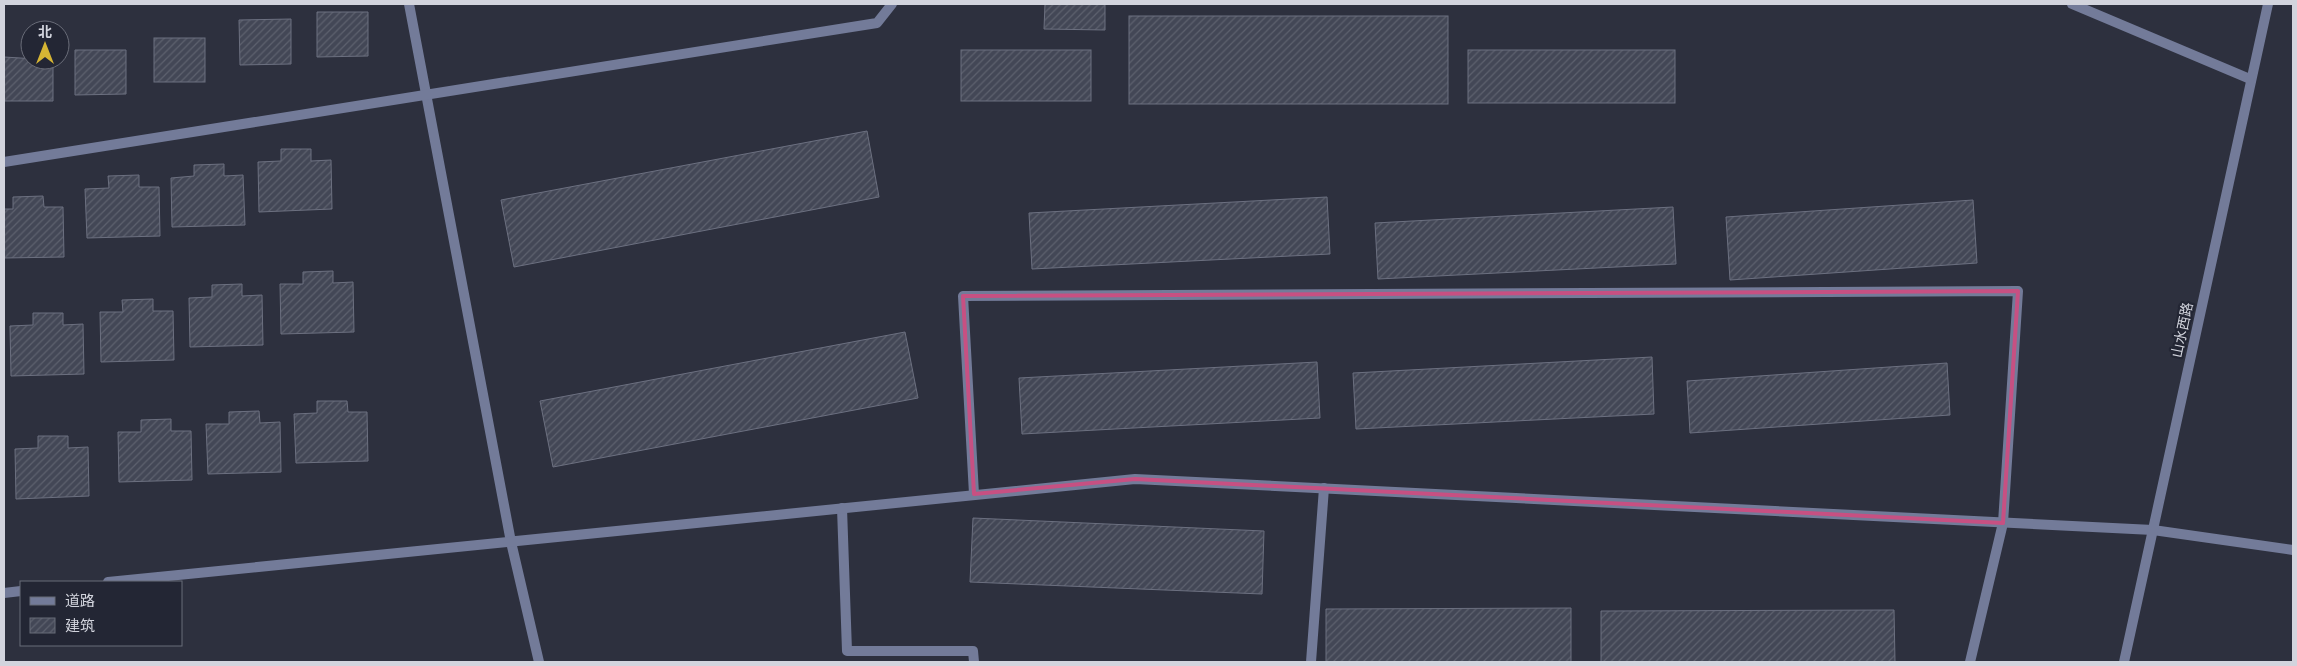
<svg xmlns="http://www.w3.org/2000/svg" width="2297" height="666" viewBox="0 0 2297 666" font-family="'Golos Text','Noto Sans SC',sans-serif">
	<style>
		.building { fill: url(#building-hatch); stroke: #6c7080 }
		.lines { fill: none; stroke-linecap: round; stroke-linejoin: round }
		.service { stroke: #737b99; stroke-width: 10 }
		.minor { stroke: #737b99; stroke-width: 10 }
		.tertiary { stroke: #737b99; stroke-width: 10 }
		.marked { fill: none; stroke: #c75082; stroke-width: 4; stroke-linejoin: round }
		.labels { text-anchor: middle; stroke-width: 4.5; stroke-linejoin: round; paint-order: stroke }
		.street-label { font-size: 14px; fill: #d2d4dd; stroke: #232634 }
	</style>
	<defs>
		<pattern id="building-hatch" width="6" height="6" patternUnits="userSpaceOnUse" patternTransform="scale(1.25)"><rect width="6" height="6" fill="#434756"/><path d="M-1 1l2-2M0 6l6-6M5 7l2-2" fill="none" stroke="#5d616e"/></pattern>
	</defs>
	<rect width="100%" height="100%" fill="#2d303e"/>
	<g class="building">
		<polygon points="1045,4 1105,4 1105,30 1044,29"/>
		<polygon points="317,12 368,12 368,56 317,57"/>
		<rect x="1129" y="16" width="319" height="88"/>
		<polygon points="291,19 291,64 240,65 239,20"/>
		<rect x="154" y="38" width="51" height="44"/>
		<polygon points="75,50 126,50 126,94 75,95"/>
		<rect x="961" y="50" width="130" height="51"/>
		<rect x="1468" y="50" width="207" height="53"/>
		<polygon points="4,57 53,60 53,101 4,101"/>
		<polygon points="867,131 879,197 514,267 501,200"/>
		<polygon points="281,149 311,149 311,161 331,160 332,209 259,212 258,162 281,161"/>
		<polygon points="224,164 224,176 243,175 245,225 172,227 171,178 194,176 194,165"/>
		<polygon points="139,175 139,187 159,187 160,236 87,238 85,189 109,188 108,176"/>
		<polygon points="43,196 44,207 63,207 64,257 4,258 4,209 13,209 13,197"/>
		<polygon points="1327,197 1330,254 1032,269 1029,213"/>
		<polygon points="1973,200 1977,263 1730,280 1726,217"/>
		<polygon points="1673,207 1676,264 1378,279 1375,223"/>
		<polygon points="333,271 333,283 353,282 354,332 281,334 280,284 303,284 303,272"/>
		<polygon points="242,284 242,296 262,295 263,345 190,347 189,298 212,297 212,285"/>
		<polygon points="153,299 153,311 173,311 174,360 101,362 100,312 123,312 122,300"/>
		<polygon points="33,313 63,313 63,325 83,324 84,374 11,376 10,326 33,325"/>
		<polygon points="905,332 918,398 553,467 540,401"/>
		<polygon points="1652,357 1654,414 1356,429 1353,373"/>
		<polygon points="1317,362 1320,418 1022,434 1019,378"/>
		<polygon points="1947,363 1950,415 1690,433 1687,381"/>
		<polygon points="317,401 347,401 348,412 367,412 368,461 296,463 294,414 317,413"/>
		<polygon points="259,411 260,423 280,422 281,472 208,474 206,424 229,424 229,412"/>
		<polygon points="171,419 171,431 191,431 192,480 119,482 118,432 141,432 141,420"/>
		<polygon points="38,436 68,436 68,448 88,447 89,496 16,499 15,449 38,448"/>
		<polygon points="973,518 1264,531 1262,594 970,582"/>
		<polygon points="1571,608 1571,662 1326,662 1326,609"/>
		<polygon points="1894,610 1895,662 1601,662 1601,611"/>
	</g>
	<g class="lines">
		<polyline class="service" points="511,542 539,662"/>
		<g class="minor">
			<polyline points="409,4 511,542"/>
			<polyline points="2072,4 2250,79"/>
			<polyline points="4,162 877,23 892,4"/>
			<polyline points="974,494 963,296 2018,291 2003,523 1970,662"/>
			<polyline points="842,508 847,651 973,651 974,662"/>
			<polyline points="108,582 1135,479 2153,530 2293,550"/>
			<polyline points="4,593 21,591"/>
			<polyline points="1311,662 1324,488"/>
		</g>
		<polyline class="tertiary" points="2124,662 2268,4"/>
	</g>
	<path class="marked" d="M2018,291l-15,232 -868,-44 -161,15 -11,-198z"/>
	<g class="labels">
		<g class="street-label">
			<text transform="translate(2182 330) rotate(-78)" y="5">山水西路</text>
		</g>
	</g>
	<rect width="2297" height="666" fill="none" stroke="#d2d4dd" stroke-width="10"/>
	<rect x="20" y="581" width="162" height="65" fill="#232634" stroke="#696c78"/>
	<rect x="30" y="597" width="25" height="8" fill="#737b99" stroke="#696c78"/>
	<text x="65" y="606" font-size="15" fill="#d2d4dd">道路</text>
	<rect x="30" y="618" width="25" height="15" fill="url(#building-hatch)" stroke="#696c78"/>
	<text x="65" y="631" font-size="15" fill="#d2d4dd">建筑</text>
	<g transform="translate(45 45)"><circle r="24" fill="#232634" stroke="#696c78"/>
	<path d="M0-4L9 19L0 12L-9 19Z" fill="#d6b534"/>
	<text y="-8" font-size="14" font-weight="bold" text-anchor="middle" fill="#d2d4dd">北</text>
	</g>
</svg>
